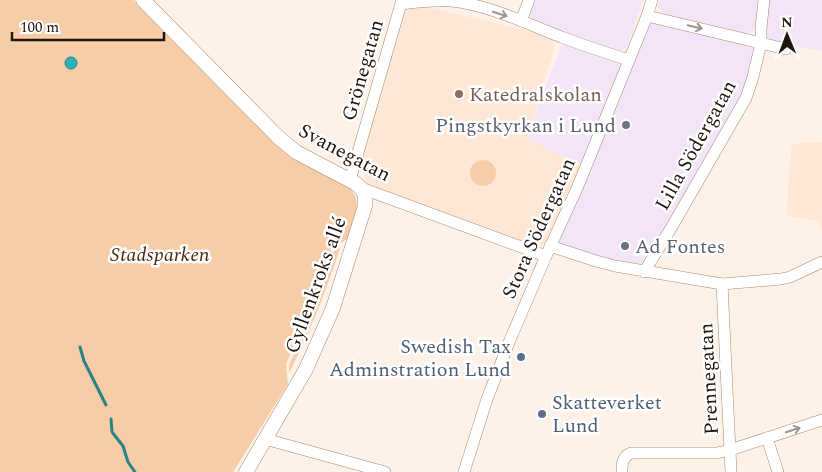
<svg xmlns="http://www.w3.org/2000/svg" width="822" height="472" viewBox="0 0 822 472" font-family="Spectral,serif">
	<style>
		.commercial { fill: #f3e4f7 }
		.built { fill: #fee8d5 }
		.green { fill: #f7cda8 }
		.water { fill: #2db0ba; stroke: #298286 }
		.lines { fill: none; stroke-linecap: round; stroke-linejoin: round }
		.stream { stroke: #298286; stroke-width: 3 }
		.minor-casing { stroke: #a68971; stroke-width: 12 }
		.tertiary-casing { stroke: #a68971; stroke-width: 15 }
		.minor { stroke: #fff; stroke-width: 11 }
		.tertiary { stroke: #fff; stroke-width: 14 }
		.oneway { stroke: #9b9692 }
		.education-dot { fill: #8d6e63; stroke: #fff; stroke-width: 2 }
		.worship-dot { fill: #6b7280; stroke: #fff; stroke-width: 2 }
		.service-dot { fill: #5c6f8a; stroke: #fff; stroke-width: 2 }
		.labels { text-anchor: middle; stroke-width: 5; stroke-linejoin: round; paint-order: stroke }
		.street-label { font-size: 20px; fill: #20160c; stroke: #fff }
		.education-label { font-size: 20px; fill: #785e54; stroke: #fff; text-anchor: start }
		.worship-label { font-size: 20px; fill: #5b616d; stroke: #fff; text-anchor: end }
		.park-label { font-size: 20px; font-style: italic; fill: #42280d; stroke: #fff }
		.service-label { font-size: 20px; fill: #4e5e75; stroke: #fff; text-anchor: end }
	</style>
	<rect width="100%" height="100%" fill="#fef1e7"/>
	<g class="commercial">
		<polygon points="533,0 643,0 627,47 617,52 534,21 529,11"/>
		<polygon points="660,0 759,0 756,29 746,35 664,15 658,6"/>
		<polygon points="766,0 822,0 822,51 774,42 766,36"/>
		<polygon points="660,20 746,43 754,50 750,73 741,102 650,256 641,264 611,259 562,245 557,239 649,23"/>
		<polygon points="564,38 629,60 585,169 577,162 526,139"/>
	</g>
	<g class="built">
		<polygon points="420,5 552,37 554,49 527,138 580,166 545,243 538,247 368,184 359,165 400,13"/>
		<polygon points="816,142 822,142 822,230 817,221 787,216 789,169 792,144"/>
	</g>
	<g class="green">
		<path d="M0,0h133l72,70 143,116c16,16 6,33 1,52l-18,11 -19,55 -26,60 2,20 -55,88h-233z"/>
		<circle cx="483" cy="173" r="13"/>
		<path d="M340,248c-14,43 -30,85 -51,125v-8l22,-49 23,-66z"/>
	</g>
	<circle class="water" cx="71" cy="63" r="6"/>
	<g class="lines">
		<g class="stream">
			<polyline points="80,347 84,361 106,405"/>
			<polyline points="111,419 112,432 123,446 128,462 135,472"/>
		</g>
		<g class="minor-casing">
			<g id="minor">
				<path d="M401,4c16,-2 33,-4 50,-3 39,4 76,23 113,37 21,8 43,15 65,22"/>
				<polyline points="647,16 786,49"/>
				<polyline points="521,21 529,0"/>
				<polyline points="350,180 402,0"/>
				<polyline points="361,188 546,256"/>
				<polyline points="550,246 596,261 615,266 722,284 781,279 790,277 822,262"/>
				<polyline points="644,272 670,230 746,98 753,77 761,43 761,28 764,0"/>
				<polyline points="722,284 731,472"/>
				<polyline points="767,438 778,472"/>
				<polyline points="265,439 385,472"/>
				<polyline points="464,472 487,399 510,340 546,256 578,186 647,16 652,0"/>
				<path d="M622,472c0,-9 0,-15 9,-19h86l13,-3 92,-30"/>
			</g>
		</g>
		<g class="tertiary-casing">
			<polyline id="tertiary" points="143,0 278,137 296,152 355,183 361,188 365,195 365,206 333,308 306,369 246,472"/>
		</g>
		<use href="#minor" class="minor"/>
		<use href="#tertiary" class="tertiary"/>
	</g>
	<defs><path id="oneway-shaft" d="M-6 0H5M1.5-3L5.5 0L1.5 3" fill="none" stroke-width="1.6" stroke-linecap="round" stroke-linejoin="round" transform="scale(1.25)"/></defs>
	<g class="oneway">
		<use href="#oneway-shaft" transform="translate(500 14) rotate(18)"/>
		<use href="#oneway-shaft" transform="translate(695 27) rotate(13)"/>
		<use href="#oneway-shaft" transform="translate(793 430) rotate(-18)"/>
	</g>
	<circle class="education-dot" cx="459" cy="94" r="5"/>
	<g class="worship-dot">
		<circle cx="626" cy="125" r="5"/>
		<circle cx="625" cy="246" r="5"/>
	</g>
	<g class="service-dot">
		<circle cx="521" cy="357" r="5"/>
		<circle cx="542" cy="414" r="5"/>
	</g>
	<g class="labels">
		<g class="street-label">
			<text transform="translate(362 70) rotate(-74)" y="7">Grönegatan</text>
			<text transform="translate(695 145) rotate(-61)" y="7">Lilla Södergatan</text>
			<text transform="translate(345 152) rotate(28)" y="7">Svanegatan</text>
			<text transform="translate(538 228) rotate(-66)" y="7">Stora Södergatan</text>
			<text transform="translate(315 285) rotate(-70)" y="7">Gyllenkroks allé</text>
			<text transform="translate(708 379) rotate(-93)" y="7">Prennegatan</text>
		</g>
		<g class="education-label">
			<text x="469" y="101">Katedralskolan</text>
		</g>
		<g class="worship-label">
			<text x="616" y="132">Pingstkyrkan i Lund</text>
			<text x="635" y="253" text-anchor="start">Ad Fontes</text>
		</g>
		<g class="park-label">
			<text x="160" y="261">Stadsparken</text>
		</g>
		<g class="service-label">
			<text x="511" y="353">Swedish Tax<tspan x="511" dy="23">Adminstration Lund</tspan></text>
			<text x="552" y="409" text-anchor="start">Skatteverket<tspan x="552" dy="23">Lund</tspan></text>
		</g>
	</g>
	<g transform="translate(787 35) rotate(359)" stroke="#ffffff" stroke-width="4" paint-order="stroke">
	<path d="M0-4L9 19L0 12L-9 19Z" fill="#20160c"/>
	<text y="-8" font-size="14" font-weight="bold" text-anchor="middle" fill="#20160c">N</text>
	</g>
	<path d="M12 32v8h152v-8" fill="none" stroke="#20160c" stroke-width="2.5"/>
	<text x="20" y="32" font-size="15" fill="#20160c" stroke="#ffffff" stroke-width="4" paint-order="stroke">100 m</text>
</svg>
